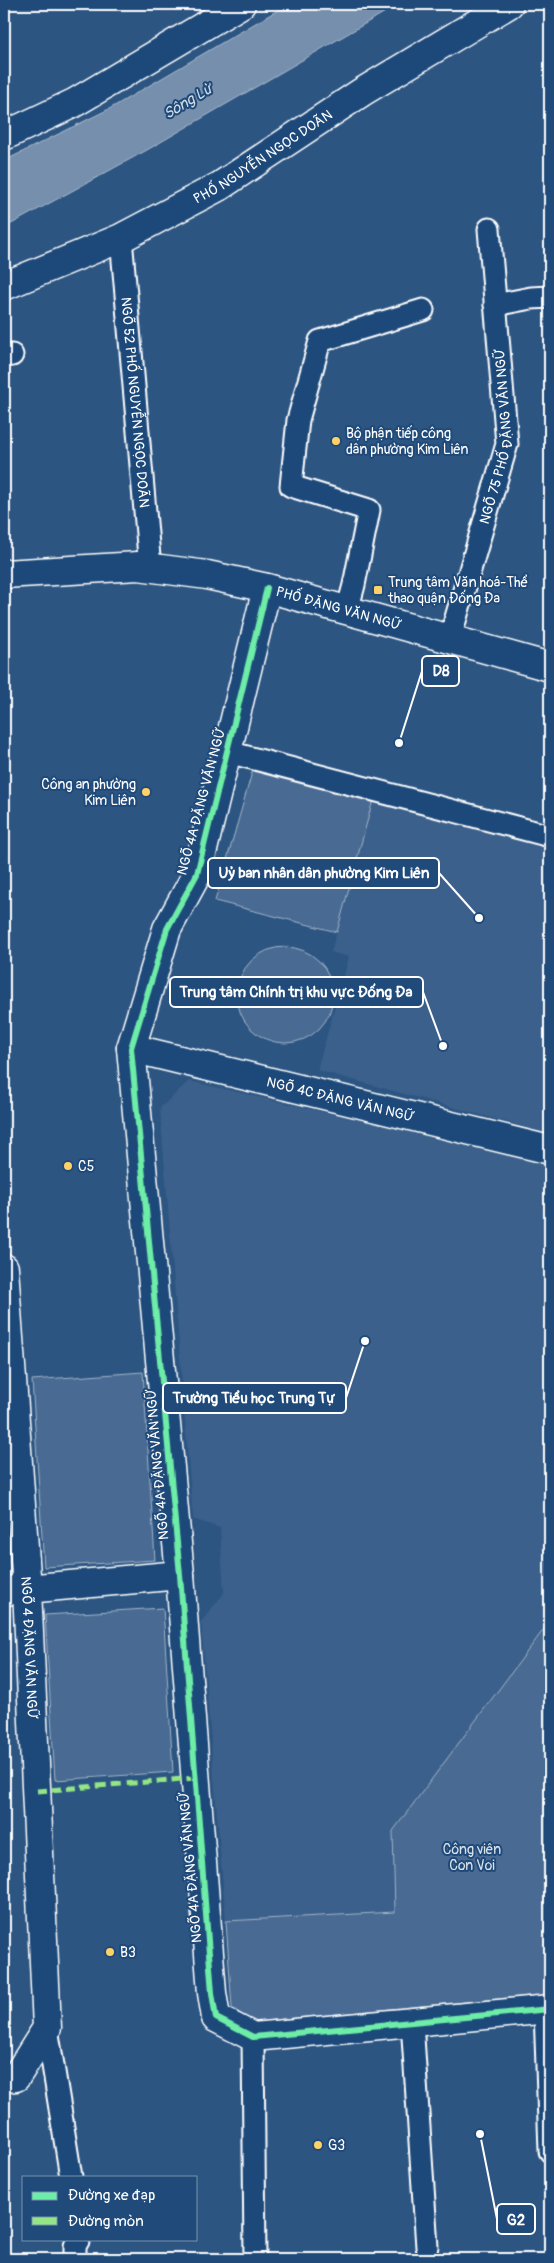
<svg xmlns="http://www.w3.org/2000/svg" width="554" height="2263" viewBox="0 0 554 2263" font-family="Pangolin,sans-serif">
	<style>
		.built { fill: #3b618b }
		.green { fill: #486b92; stroke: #a4b5c8 }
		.water { fill: #748fad; stroke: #acbcce }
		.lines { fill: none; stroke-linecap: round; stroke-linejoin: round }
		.service-casing { stroke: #fff; stroke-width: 25 }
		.minor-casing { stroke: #fff; stroke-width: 31 }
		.tertiary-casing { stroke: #fff; stroke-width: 31 }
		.service { stroke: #1f4a7a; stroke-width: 21 }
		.minor { stroke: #1f4a7a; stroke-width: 28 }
		.tertiary { stroke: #1f4a7a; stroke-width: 28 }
		.quiet { stroke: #94e586; stroke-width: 5; stroke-dasharray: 10 5; stroke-linecap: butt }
		.cycleway-casing { stroke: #1f4a7a; stroke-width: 9 }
		.cycleway { stroke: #6deda7; stroke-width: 6 }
		.poi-dot { fill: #ffd166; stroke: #1f4a7a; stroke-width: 2 }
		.labels { text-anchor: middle; stroke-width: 4; stroke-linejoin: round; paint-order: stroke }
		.street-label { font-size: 14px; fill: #fff; stroke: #1f4a7a }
		.poi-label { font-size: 14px; fill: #fff; stroke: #1f4a7a; text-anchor: start }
		.park-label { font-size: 14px; fill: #dae1e9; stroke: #1f4a7a }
		.water-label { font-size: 15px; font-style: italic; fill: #d5dde6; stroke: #1f4a7a }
		.leader { fill: none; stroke: #fff; stroke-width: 2 }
		.callout-dot { fill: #fff; stroke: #1f4a7a; stroke-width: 2 }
		.callout { fill: #1f4a7a; stroke: #fff; stroke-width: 2 }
		.callout-label { font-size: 15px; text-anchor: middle; font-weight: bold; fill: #fff }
	</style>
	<rect width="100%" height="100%" fill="#2c5582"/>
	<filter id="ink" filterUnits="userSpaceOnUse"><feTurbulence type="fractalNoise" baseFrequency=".02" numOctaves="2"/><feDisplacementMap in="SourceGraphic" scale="10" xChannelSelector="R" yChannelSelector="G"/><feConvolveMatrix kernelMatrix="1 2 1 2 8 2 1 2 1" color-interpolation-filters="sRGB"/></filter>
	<g filter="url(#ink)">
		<g class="built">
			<polygon points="373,800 550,848 550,1134 317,1070 349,957 331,952"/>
			<polygon points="189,1081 550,1164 550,1621 393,1831 395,1912 226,1921 201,1622 224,1593 220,1528 193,1519 160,1108"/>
		</g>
		<g class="green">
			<polygon points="253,769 373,800 337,932 215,901"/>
			<circle cx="285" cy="995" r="48"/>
			<polygon points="143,1372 155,1560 44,1567 32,1380"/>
			<polygon points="163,1608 173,1772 55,1780 45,1615"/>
			<polygon points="550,1621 550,1994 253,2022 232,2008 226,1921 395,1912 393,1831"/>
		</g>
		<polygon class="water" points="288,4 399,4 147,150 4,228 4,161 111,108"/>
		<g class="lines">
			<g class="service-casing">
				<g id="service">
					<path id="s1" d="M121,238l29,330"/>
					<polyline points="495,305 531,298 550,297"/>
					<polyline points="4,356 12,355"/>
					<polyline points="347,611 354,585 369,510 291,486 298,420 320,341 423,310"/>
					<path id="s2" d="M450,638l57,-194 -18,-215"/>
					<polyline points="228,752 550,836"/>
					<polyline points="545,2010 550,2151"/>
					<polyline points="412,2022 427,2247"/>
					<polyline points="47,2028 71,2177"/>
					<polyline points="253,2037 255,2259"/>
					<polyline points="75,2259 75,2246 79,2239"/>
				</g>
			</g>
			<g class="minor-casing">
				<g id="minor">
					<polyline points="4,136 74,103 241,4"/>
					<path id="s3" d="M4,286l117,-48 99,-52 142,-94 147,-88"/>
					<polyline points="267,588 197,874 167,929 131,1048 180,1575 212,1993 216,2018 253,2037 550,2009"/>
					<path id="s4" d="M131,1048l419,102"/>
					<path id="s5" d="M4,1268l23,321 20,439 -31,49 -12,1"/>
					<polyline points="4,1591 180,1575"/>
				</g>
			</g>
			<g class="tertiary-casing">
				<g id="tertiary">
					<path id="s6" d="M4,574l134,-8 69,9 60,13 283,79"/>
				</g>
			</g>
			<use href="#service" class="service"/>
			<use href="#minor" class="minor"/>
			<use href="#tertiary" class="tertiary"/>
			<polyline class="quiet" points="37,1791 195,1778"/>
			<g class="cycleway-casing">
				<polyline id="cycleway" points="267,588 197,874 167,929 131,1048 180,1575 212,1993 216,2018 253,2037 550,2009"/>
			</g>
			<use href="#cycleway" class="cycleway"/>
		</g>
	</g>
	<g class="poi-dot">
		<circle cx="336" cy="441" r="5"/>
		<rect x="373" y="585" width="10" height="10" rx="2.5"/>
		<circle cx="146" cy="792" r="5"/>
		<circle cx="68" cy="1166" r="5"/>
		<circle cx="110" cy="1952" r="5"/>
		<circle cx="318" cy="2145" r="5"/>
	</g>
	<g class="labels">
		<g class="street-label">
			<text dy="5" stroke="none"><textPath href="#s3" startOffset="290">PHỐ NGUYỄN NGỌC DOÃN</textPath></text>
			<text dy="5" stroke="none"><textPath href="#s1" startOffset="165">NGÕ 52 PHỐ NGUYỄN NGỌC DOÃN</textPath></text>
			<text dy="5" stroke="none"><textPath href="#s2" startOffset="209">NGÕ 75 PHỐ ĐẶNG VĂN NGỮ</textPath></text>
			<text dy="5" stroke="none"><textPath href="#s6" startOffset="340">PHỐ ĐẶNG VĂN NGỮ</textPath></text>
			<text transform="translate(201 801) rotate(-75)" y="5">NGÕ 4A ĐẶNG VĂN NGỮ</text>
			<text dy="5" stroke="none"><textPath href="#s4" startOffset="216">NGÕ 4C ĐẶNG VĂN NGỮ</textPath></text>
			<text transform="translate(157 1464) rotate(-95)" y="5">NGÕ 4A ĐẶNG VĂN NGỮ</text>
			<text dy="5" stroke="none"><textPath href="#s5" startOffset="381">NGÕ 4 ĐẶNG VĂN NGỮ</textPath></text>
			<text transform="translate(190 1867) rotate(-95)" y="5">NGÕ 4A ĐẶNG VĂN NGỮ</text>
		</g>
		<g class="poi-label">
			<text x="346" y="438">Bộ phận tiếp công<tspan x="346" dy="16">dân phường Kim Liên</tspan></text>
			<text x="388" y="587">Trung tâm Văn hoá-Thể<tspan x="388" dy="16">thao quận Đống Đa</tspan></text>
			<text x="136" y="789" text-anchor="end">Công an phường<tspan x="136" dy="16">Kim Liên</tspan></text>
			<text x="78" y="1171">C5</text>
			<text x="120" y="1957">B3</text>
			<text x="328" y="2150">G3</text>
		</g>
		<g class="park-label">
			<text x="472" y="1854">Công viên<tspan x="472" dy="16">Con Voi</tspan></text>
		</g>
		<g class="water-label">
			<text transform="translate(188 101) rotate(-31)" y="5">Sông Lừ</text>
		</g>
	</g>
	<path class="leader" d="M399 743L422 671M479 918L439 873M443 1046L423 992M365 1341L346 1398M480 2134L497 2219"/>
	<g class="callout-dot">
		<circle cx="399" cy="743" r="5"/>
		<circle cx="479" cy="918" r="5"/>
		<circle cx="443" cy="1046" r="5"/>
		<circle cx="365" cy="1341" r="5"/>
		<circle cx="480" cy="2134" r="5"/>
	</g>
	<g class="callout">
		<rect x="422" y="656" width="37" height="30" rx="5"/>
		<rect x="208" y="858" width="231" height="30" rx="5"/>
		<rect x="170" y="977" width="253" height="30" rx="5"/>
		<rect x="163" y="1383" width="183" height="30" rx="5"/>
		<rect x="497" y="2204" width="38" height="30" rx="5"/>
	</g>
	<g class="callout-label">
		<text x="441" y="676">D8</text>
		<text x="324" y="878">Uỷ ban nhân dân phường Kim Liên</text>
		<text x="296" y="997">Trung tâm Chính trị khu vực Đống Đa</text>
		<text x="254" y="1403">Trường Tiểu học Trung Tự</text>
		<text x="516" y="2225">G2</text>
	</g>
	<rect width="554" height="2263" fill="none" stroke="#1f4a7a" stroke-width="20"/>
	<rect x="10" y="10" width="534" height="2243" fill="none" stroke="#fff" stroke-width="2" filter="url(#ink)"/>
	<rect x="22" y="2176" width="175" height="65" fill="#1f4a7a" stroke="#7992af"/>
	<rect x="32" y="2192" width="25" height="8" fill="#6deda7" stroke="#7992af"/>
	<text x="68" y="2200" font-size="15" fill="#ffffff">Đường xe đạp</text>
	<rect x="32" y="2217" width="25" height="8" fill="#94e586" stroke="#7992af"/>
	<text x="68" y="2226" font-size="15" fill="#ffffff">Đường mòn</text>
</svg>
